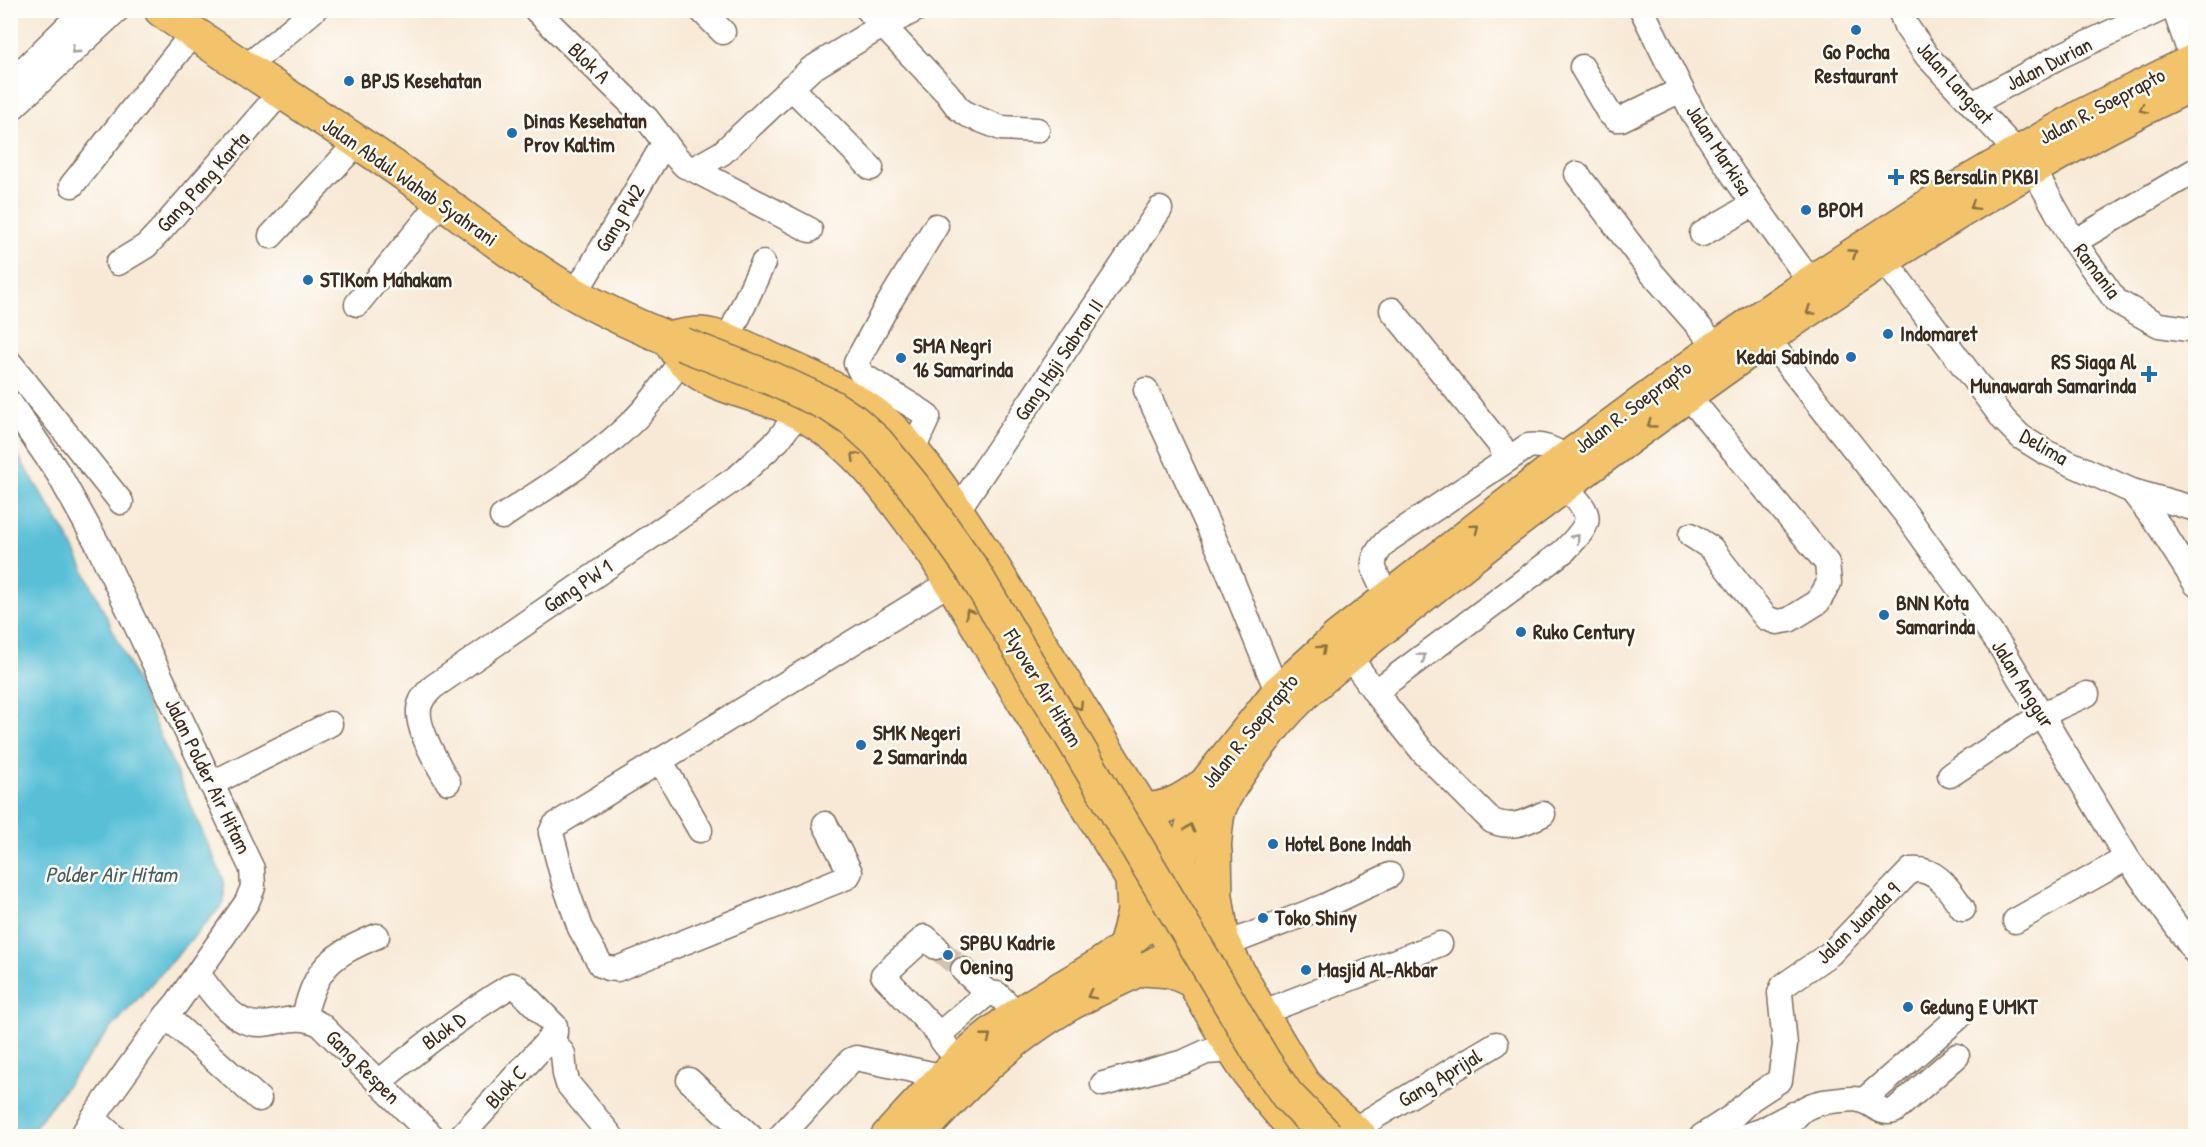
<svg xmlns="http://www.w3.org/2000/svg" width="2206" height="1147" viewBox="0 0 2206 1147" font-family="'Patrick Hand',sans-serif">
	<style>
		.water { fill: #59bfd7; stroke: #4a747a; stroke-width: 1.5 }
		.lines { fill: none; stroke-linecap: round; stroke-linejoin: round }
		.minor-tunnel { stroke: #d2c3b1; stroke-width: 24; stroke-dasharray: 24 12; stroke-linecap: butt }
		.minor-casing { stroke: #7d6d5e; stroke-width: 27 }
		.major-casing { stroke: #7d6d5e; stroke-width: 33 }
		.highway-casing { stroke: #7d6d5e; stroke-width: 36 }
		.minor { stroke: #fff; stroke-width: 24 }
		.major { stroke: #f2c36a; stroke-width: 30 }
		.highway { stroke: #f2c36a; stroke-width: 33 }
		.highway-bridge-casing { stroke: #7d6d5e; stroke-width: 36; stroke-linecap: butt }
		.highway-bridge { stroke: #f2c36a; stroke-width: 33 }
		.oneway { stroke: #a79f9a }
		.oneway2 { stroke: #8d6f40 }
		.poi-dot { fill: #1f6fb2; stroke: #fdfcf7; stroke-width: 2 }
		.labels { text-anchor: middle; stroke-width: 5; stroke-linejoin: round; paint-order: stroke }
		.poi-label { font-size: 21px; font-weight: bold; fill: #3b2a1e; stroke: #fdfcf7; text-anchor: start }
		.street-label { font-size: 21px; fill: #3b2a1e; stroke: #fdfcf7 }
		.water-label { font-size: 22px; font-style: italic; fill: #465e5f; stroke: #fdfcf7 }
	</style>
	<rect width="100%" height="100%" fill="#fdfcf7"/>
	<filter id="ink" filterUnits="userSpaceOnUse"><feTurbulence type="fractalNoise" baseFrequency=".0167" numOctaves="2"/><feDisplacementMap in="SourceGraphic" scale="12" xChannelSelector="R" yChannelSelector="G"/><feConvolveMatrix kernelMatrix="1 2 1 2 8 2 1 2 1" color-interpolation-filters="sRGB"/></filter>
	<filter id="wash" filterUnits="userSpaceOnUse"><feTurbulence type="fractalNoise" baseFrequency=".008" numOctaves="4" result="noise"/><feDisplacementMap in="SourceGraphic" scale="24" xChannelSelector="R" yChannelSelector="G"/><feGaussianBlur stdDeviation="1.35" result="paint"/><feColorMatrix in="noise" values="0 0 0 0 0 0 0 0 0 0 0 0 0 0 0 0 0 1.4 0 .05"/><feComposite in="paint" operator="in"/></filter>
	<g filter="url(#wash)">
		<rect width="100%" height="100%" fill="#f8e9d6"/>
		<polygon class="water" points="10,443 67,535 123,651 224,881 224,903 106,1034 28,1136 10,1136"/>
	</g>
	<g filter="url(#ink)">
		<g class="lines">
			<polyline class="minor-tunnel" points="936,947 963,970"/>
			<g class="minor-casing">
				<g id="minor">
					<polyline points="536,10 647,119 676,157 685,166 691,168 697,167 722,153 811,69 872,32 915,10"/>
					<polyline points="701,10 723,32"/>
					<polyline points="868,10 947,93 958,108 968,115 1001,128 1037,130"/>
					<polyline points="1642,10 1693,113 1734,176 1810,281"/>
					<polyline points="1900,10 1906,26 1927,56 2017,152"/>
					<polyline points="2175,10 2192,59"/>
					<polyline points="1582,67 1609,113 1616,119 1621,119 1681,90"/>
					<polyline points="245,68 314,10"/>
					<polyline points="10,83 84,10"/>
					<polyline points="791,87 871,168"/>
					<polyline points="1972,104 2060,56 2159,10"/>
					<polyline points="10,110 117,10"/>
					<polyline points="691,168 810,230"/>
					<polyline points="2033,169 2074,242 2116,301 2159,325 2196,330"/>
					<polyline points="1577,174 1651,272 1716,346"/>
					<polyline points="72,185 193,33"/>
					<polyline points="1702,234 1754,204"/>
					<polyline points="271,236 357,143"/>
					<polyline points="2074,242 2196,170"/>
					<polyline points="1885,261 2004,420 2021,437 2045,452 2132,491 2160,527 2196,584"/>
					<polyline points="118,263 146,246 163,228 280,93"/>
					<polyline points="575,294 665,142"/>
					<polyline points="357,304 442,201"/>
					<polyline points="1392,310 1501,446 1504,454 1502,462"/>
					<polyline points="1758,327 1905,513 2001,647 2127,858 2196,953"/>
					<polyline points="727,341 763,263"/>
					<polyline points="10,363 121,502"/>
					<polyline points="1146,390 1222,556 1277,691"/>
					<polyline points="1689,397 1827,563 1829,583 1818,602 1789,620 1777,622 1766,618 1711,548 1691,535"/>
					<polyline points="10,403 58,473 97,543 252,869 253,887 247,902 177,1003 166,1016 93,1118 82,1136"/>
					<polyline points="912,452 928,417 924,413 862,375 856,363 887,306 936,226"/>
					<polyline points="2132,491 2196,509"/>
					<polyline points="957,511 1160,209"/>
					<path d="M502,517c44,-30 93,-58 131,-96 19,-18 34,-41 49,-61"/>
					<path d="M1387,597c-12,-26 -23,-34 1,-57l140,-94c15,-2 25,3 38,11"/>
					<path d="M1350,657l25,35 49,61 68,68c20,8 32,2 51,-7"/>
					<path d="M1375,692l189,-141c29,-30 31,-34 1,-64"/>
					<polyline points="660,760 700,830"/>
					<polyline points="1950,775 2043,714 2087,694"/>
					<path d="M448,782c-10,-18 -37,-60 -27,-80 2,-6 8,-11 12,-15l306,-211 39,-36 21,-28"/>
					<polyline points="211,784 330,724"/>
					<polyline points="825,824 850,872 847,877 617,969 608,968 601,965 580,928 564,882 551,833 554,826 560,822 951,582"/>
					<polyline points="2015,921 2127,858"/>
					<polyline points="1225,945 1325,906 1390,875"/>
					<polyline points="936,947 925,937 883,975 940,1035"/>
					<polyline points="963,970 988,993"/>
					<path d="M198,974c12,16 27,38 46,47 25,11 49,-13 77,4l111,111"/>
					<polyline points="1261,1013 1440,944"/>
					<polyline points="166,1016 259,1099"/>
					<path d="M304,1017c12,-50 26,-61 73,-81"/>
					<polyline points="551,1038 563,1054 565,1074 568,1084 611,1136"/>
					<polyline points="947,1047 941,1039 943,1031 988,993 997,994 1017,1013"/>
					<polyline points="689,1080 750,1136"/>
					<path d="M379,1082c42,-35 86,-69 133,-97l5,2 38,39v7l-94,103"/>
					<polyline points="1103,1084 1184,1062 1206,1052 1233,1050"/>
					<polyline points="1863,1101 1959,1017"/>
					<polyline points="93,1118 113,1136"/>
					<polyline points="1353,1130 1496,1044"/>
					<polyline points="781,1136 851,1060 856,1058 941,1076"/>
					<path d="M1702,1136l31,-20 18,-17 29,-19 5,-35 -5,-52 3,-7 48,-33 80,-83c26,-3 39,21 52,39"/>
					<polyline points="1745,1136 1761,1131 1793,1114"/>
					<path d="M1780,1136c21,-28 25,-33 61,-36 8,-1 16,-2 23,1 10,5 19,14 30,10l63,-55"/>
				</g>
			</g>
			<g class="major-casing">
				<g id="major">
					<path d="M1208,876c2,-9 5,-17 7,-25 3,-15 1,-31 7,-45 11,-25 34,-54 51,-76 27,-35 66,-64 100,-92 49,-40 97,-79 147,-117 214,-162 434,-321 676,-437"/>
					<polyline points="1172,885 1179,869 1201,787 1277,691 1337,636 1566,457 1716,346 1810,281 1936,199 2017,152 2084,113 2196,58"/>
					<path d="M886,1136c41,-44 81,-90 133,-124 41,-27 88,-48 125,-83"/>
					<path d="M919,1136c45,-48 87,-93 145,-127 32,-19 67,-32 99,-51"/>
				</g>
			</g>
			<g class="highway-casing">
				<g id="highway">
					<path d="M161,10c78,56 160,106 239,161 58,40 113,87 175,123 34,20 71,36 107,50"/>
					<path d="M668,339c10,-2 21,-5 32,-5 23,1 55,18 77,28 30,13 61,27 89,46 44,28 92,104 121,149l213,345 61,111 42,70 27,28 30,25"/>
					<path d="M668,339c5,7 10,16 16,22 31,30 80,32 116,52 58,31 97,89 134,141l198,325c37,55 66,114 101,170 19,32 43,60 68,87"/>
					<path d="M1144,810c25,-2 36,-8 57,-23"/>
					<polyline points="1215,851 1216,896 1221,929"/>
					<polyline points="1125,947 1134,912 1132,879"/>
					<polyline points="1143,969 1171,971 1195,982"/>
				</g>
			</g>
			<use href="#minor" class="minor"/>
			<use href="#major" class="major"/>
			<use href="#highway" class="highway"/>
			<g class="highway-bridge-casing">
				<polyline id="highway-bridge" points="682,344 773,379 831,406 855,422 877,442 914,487 972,569 1264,1061 1287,1095 1327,1136"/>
			</g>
			<use href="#highway-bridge" class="highway-bridge"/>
		</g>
		<defs><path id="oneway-chevron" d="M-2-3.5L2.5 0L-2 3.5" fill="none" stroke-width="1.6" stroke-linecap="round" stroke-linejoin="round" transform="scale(1.5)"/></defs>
		<g class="oneway">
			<use href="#oneway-chevron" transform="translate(75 50) rotate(137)"/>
			<use href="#oneway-chevron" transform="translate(1576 538) rotate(-48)"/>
			<use href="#oneway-chevron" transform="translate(1422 657) rotate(-37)"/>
		</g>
		<g class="oneway2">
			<use href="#oneway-chevron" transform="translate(2143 109) rotate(154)"/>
			<use href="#oneway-chevron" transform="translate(1974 206) rotate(148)"/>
			<use href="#oneway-chevron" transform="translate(1853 253) rotate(-33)"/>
			<use href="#oneway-chevron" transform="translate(1810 311) rotate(146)"/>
			<use href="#oneway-chevron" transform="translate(1651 424) rotate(144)"/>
			<use href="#oneway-chevron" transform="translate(855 456) rotate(-136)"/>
			<use href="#oneway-chevron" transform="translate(1475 528) rotate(-38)"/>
			<use href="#oneway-chevron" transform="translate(969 613) rotate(-122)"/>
			<use href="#oneway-chevron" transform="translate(1322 649) rotate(-42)"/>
			<use href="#oneway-chevron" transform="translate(1079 706) rotate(58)"/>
			<use href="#oneway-chevron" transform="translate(1190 828) rotate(-75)"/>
			<use href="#oneway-chevron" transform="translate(1091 995) rotate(153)"/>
			<use href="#oneway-chevron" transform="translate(987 1037) rotate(-39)"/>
		</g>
	</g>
	<g class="poi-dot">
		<circle cx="1856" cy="30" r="6"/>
		<circle cx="349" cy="81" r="6"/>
		<circle cx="512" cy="133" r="6"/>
		<path d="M1893 168h6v6h6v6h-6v6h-6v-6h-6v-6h6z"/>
		<circle cx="1806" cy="210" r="6"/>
		<circle cx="308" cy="280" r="6"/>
		<circle cx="1888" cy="334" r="6"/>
		<circle cx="1851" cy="357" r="6"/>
		<circle cx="901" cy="358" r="6"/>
		<path d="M2146 365h6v6h6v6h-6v6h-6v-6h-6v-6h6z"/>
		<circle cx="1884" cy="615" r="6"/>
		<circle cx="1521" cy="632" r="6"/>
		<circle cx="861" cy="745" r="6"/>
		<circle cx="1273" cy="844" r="6"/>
		<circle cx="1263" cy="918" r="6"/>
		<circle cx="948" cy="955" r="6"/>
		<circle cx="1306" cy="970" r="6"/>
		<circle cx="1908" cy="1007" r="6"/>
	</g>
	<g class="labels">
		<g class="poi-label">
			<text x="1856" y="59" text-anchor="middle">Go Pocha<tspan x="1856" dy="24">Restaurant</tspan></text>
			<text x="361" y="88">BPJS Kesehatan</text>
			<text x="524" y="128">Dinas Kesehatan<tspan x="524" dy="24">Prov Kaltim</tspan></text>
			<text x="1910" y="184">RS Bersalin PKBI</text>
			<text x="1818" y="217">BPOM</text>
			<text x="320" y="287">STIKom Mahakam</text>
			<text x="1900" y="341">Indomaret</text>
			<text x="913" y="353">SMA Negri<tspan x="913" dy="24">16 Samarinda</tspan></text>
			<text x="1839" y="364" text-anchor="end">Kedai Sabindo</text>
			<text x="2136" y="369" text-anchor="end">RS Siaga Al<tspan x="2136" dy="24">Munawarah Samarinda</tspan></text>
			<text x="1896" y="610">BNN Kota<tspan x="1896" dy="24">Samarinda</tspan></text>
			<text x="1533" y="639">Ruko Century</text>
			<text x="873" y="740">SMK Negeri<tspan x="873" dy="24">2 Samarinda</tspan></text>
			<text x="1285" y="851">Hotel Bone Indah</text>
			<text x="1275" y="925">Toko Shiny</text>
			<text x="960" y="950">SPBU Kadrie<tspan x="960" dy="24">Oening</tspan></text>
			<text x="1318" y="977">Masjid Al-Akbar</text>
			<text x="1920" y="1014">Gedung E UMKT</text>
		</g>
		<g class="street-label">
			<text transform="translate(589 63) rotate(44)" y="7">Blok A</text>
			<text transform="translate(2049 64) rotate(-27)" y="7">Jalan Durian</text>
			<text transform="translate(1955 83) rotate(48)" y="7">Jalan Langsat</text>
			<text transform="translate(2102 106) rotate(-28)" y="7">Jalan R. Soeprapto</text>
			<text transform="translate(1719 150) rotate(57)" y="7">Jalan Markisa</text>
			<text transform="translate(203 182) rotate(-48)" y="7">Gang Pang Karta</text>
			<text transform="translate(410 182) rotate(35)" y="7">Jalan Abdul Wahab Syahrani</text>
			<text transform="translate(620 218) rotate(-59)" y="7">Gang PW2</text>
			<text transform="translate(2097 271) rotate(53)" y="7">Ramania</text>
			<text transform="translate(1059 360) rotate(-56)" y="7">Gang Haji Sabran II</text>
			<text transform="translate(1633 407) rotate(-37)" y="7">Jalan R. Soeprapto</text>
			<text transform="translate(2044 447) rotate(30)" y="7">Delima</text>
			<text transform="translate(578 586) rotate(-34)" y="7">Gang PW 1</text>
			<text transform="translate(2023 684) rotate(58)" y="7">Jalan Anggur</text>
			<text transform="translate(1043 688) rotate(59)" y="7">Flyover Air Hitam</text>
			<text transform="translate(1250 731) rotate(-51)" y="7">Jalan R. Soeprapto</text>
			<text transform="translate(208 776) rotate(64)" y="7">Jalan Polder Air Hitam</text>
			<text transform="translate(1858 923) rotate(-44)" y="7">Jalan Juanda 9</text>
			<text transform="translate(444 1031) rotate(-36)" y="7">Blok D</text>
			<text transform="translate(363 1067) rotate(45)" y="7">Gang Respen</text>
			<text transform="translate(1440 1078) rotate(-31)" y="7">Gang Aprijal</text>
			<text transform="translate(506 1087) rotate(-47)" y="7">Blok C</text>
		</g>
		<g class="water-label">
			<text x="111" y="882">Polder Air Hitam</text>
		</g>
	</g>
	<rect width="2206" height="1147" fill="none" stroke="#fdfcf7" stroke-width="36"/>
</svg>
